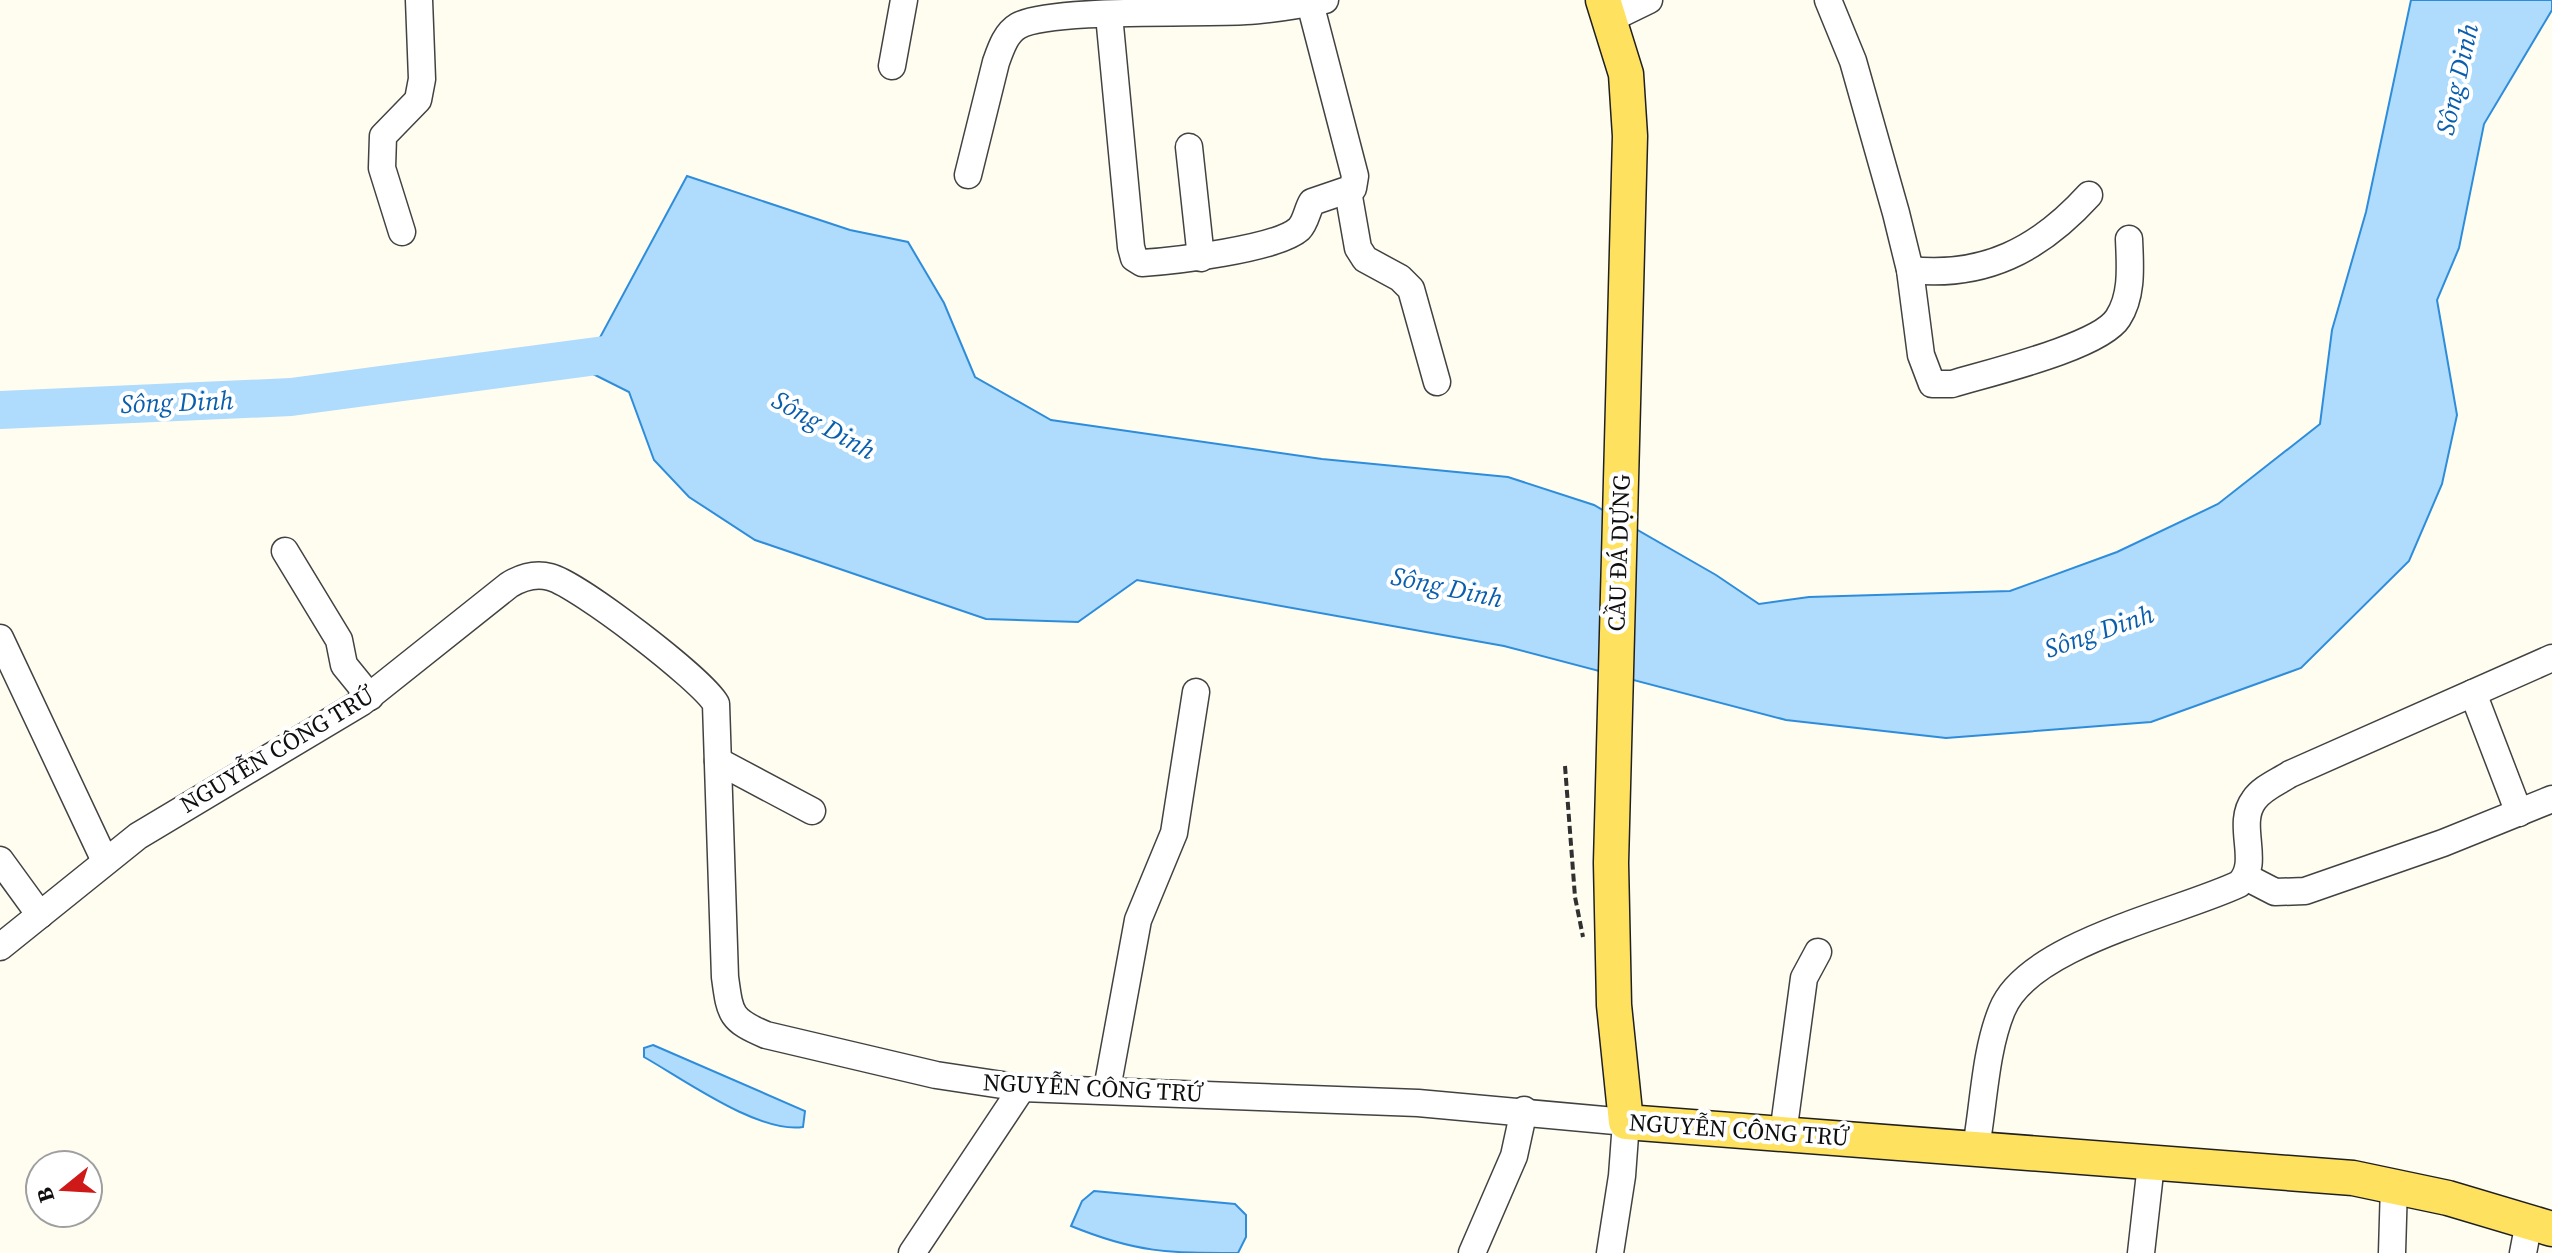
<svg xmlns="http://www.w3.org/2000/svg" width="2552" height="1253" viewBox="0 0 2552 1253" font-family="'Source Serif 4',serif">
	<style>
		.water { fill: #afdbfc; stroke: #2e8ddb; stroke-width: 2 }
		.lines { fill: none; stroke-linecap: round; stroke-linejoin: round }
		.river { stroke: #afdbfc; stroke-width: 38 }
		.minor-casing { stroke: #424242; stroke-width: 29 }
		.major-casing { stroke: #202020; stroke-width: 37 }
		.path { stroke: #313131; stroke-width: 4; stroke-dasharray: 8 4; stroke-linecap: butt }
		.minor { stroke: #fff; stroke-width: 26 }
		.major { stroke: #ffe160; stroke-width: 34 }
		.labels { text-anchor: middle; stroke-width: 8; stroke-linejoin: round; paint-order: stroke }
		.street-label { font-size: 24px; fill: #0f0f0f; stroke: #fff }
		.water-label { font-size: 26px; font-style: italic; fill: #0a5eae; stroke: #fff }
	</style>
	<rect width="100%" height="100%" fill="#fffdf0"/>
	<g class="water">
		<polygon points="2411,0 2552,0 2552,10 2484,124 2459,248 2437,300 2457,415 2442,484 2409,561 2301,668 2151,722 1946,738 1786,720 1504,646 1137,580 1078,622 986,619 755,540 689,497 654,460 629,392 583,369 687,176 850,230 908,242 944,303 975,377 1051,420 1322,459 1508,477 1594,505 1716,575 1759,604 1809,597 2010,591 2117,552 2218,504 2320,424 2332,330 2366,212"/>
		<path d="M653,1045l152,66 -2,16c-44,7 -120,-48 -159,-70v-9z"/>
		<path d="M1094,1191l141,13 11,11v22l-8,16c-70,0 -101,0 -167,-27l11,-25z"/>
	</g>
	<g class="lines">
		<polyline class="river" points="0,410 291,397 642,350"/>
		<g class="minor-casing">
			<g id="minor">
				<path d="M1828,0l25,61 43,152 14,57 11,85 11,29h20c36,-11 148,-37 166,-66 15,-23 12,-53 11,-79"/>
				<path d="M1109,15l22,232 3,11 8,5c31,-2 135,-14 157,-34 7,-7 8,-19 13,-27l41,-14 2,-12 -45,-173"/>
				<polyline points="1610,19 1649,0"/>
				<polyline points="892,66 904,0"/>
				<polyline points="1189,147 1201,258"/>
				<path d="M968,175l28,-113c5,-14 10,-29 22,-36 31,-18 184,-12 228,-15 26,-1 53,-6 79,-11"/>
				<polyline points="1348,191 1358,248 1365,259 1400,278 1411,289 1437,382"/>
				<polyline points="402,232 382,168 383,136 418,100 422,79 419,0"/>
				<path d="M1910,270c74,8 129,-20 179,-75"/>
				<polyline points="285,551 339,640 344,665 370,697"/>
				<polyline points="0,638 105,861"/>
				<polyline points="2473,693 2519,813"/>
				<polyline points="718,761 812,811"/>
				<polyline points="0,860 40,915"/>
				<polyline points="2246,877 2275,892 2305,891 2443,843 2552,799"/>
				<path d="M0,947l138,-111 224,-134 147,-117c13,-8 26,-12 41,-8 28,7 153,103 166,127l9,273c5,37 5,43 41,58l170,40 86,13 396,15 208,19 -4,54 -12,77"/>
				<polyline points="1107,1089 1138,920 1174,833 1196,692"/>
				<polyline points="1783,1134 1804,978 1818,952"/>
				<path d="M1976,1147c8,-44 9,-96 26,-137 26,-66 176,-97 237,-126 23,-21 -4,-59 15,-84 8,-12 24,-18 36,-26l262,-116"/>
				<polyline points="912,1253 1022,1088"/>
				<polyline points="1472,1253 1514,1156 1524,1110"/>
				<polyline points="2141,1253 2151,1164"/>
				<polyline points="2392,1253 2394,1185"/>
				<polyline points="2523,1253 2529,1222"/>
			</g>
		</g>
		<g class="major-casing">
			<polyline id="major" points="1603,0 1626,74 1630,136 1611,863 1614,1005 1626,1122 2353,1178 2448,1198 2552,1229"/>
		</g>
		<polyline class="path" points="1565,766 1575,897 1583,937"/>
		<use href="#minor" class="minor"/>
		<use href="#major" class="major"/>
	</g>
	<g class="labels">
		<g class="street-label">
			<text transform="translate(1619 553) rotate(-88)" y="8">CẦU ĐÁ DỰNG</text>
			<text transform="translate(277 750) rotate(-31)" y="8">NGUYỄN CÔNG TRỨ</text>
			<text transform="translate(1093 1088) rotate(3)" y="8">NGUYỄN CÔNG TRỨ</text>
			<text transform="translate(1739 1130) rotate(4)" y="8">NGUYỄN CÔNG TRỨ</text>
		</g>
		<g class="water-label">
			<text transform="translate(2457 79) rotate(-77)" y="9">Sông Dinh</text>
			<text transform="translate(177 402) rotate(-2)" y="9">Sông Dinh</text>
			<text transform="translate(824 425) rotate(29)" y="9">Sông Dinh</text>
			<text transform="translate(1447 587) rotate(12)" y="9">Sông Dinh</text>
			<text transform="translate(2099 631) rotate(-19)" y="9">Sông Dinh</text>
		</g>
	</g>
	<g transform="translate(64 1189) rotate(252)"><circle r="38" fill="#ffffff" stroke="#9f9f9f" stroke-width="2"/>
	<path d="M0-6L14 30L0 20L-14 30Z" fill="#ce1918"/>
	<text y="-12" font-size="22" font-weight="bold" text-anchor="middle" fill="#0f0f0f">B</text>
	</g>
</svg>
